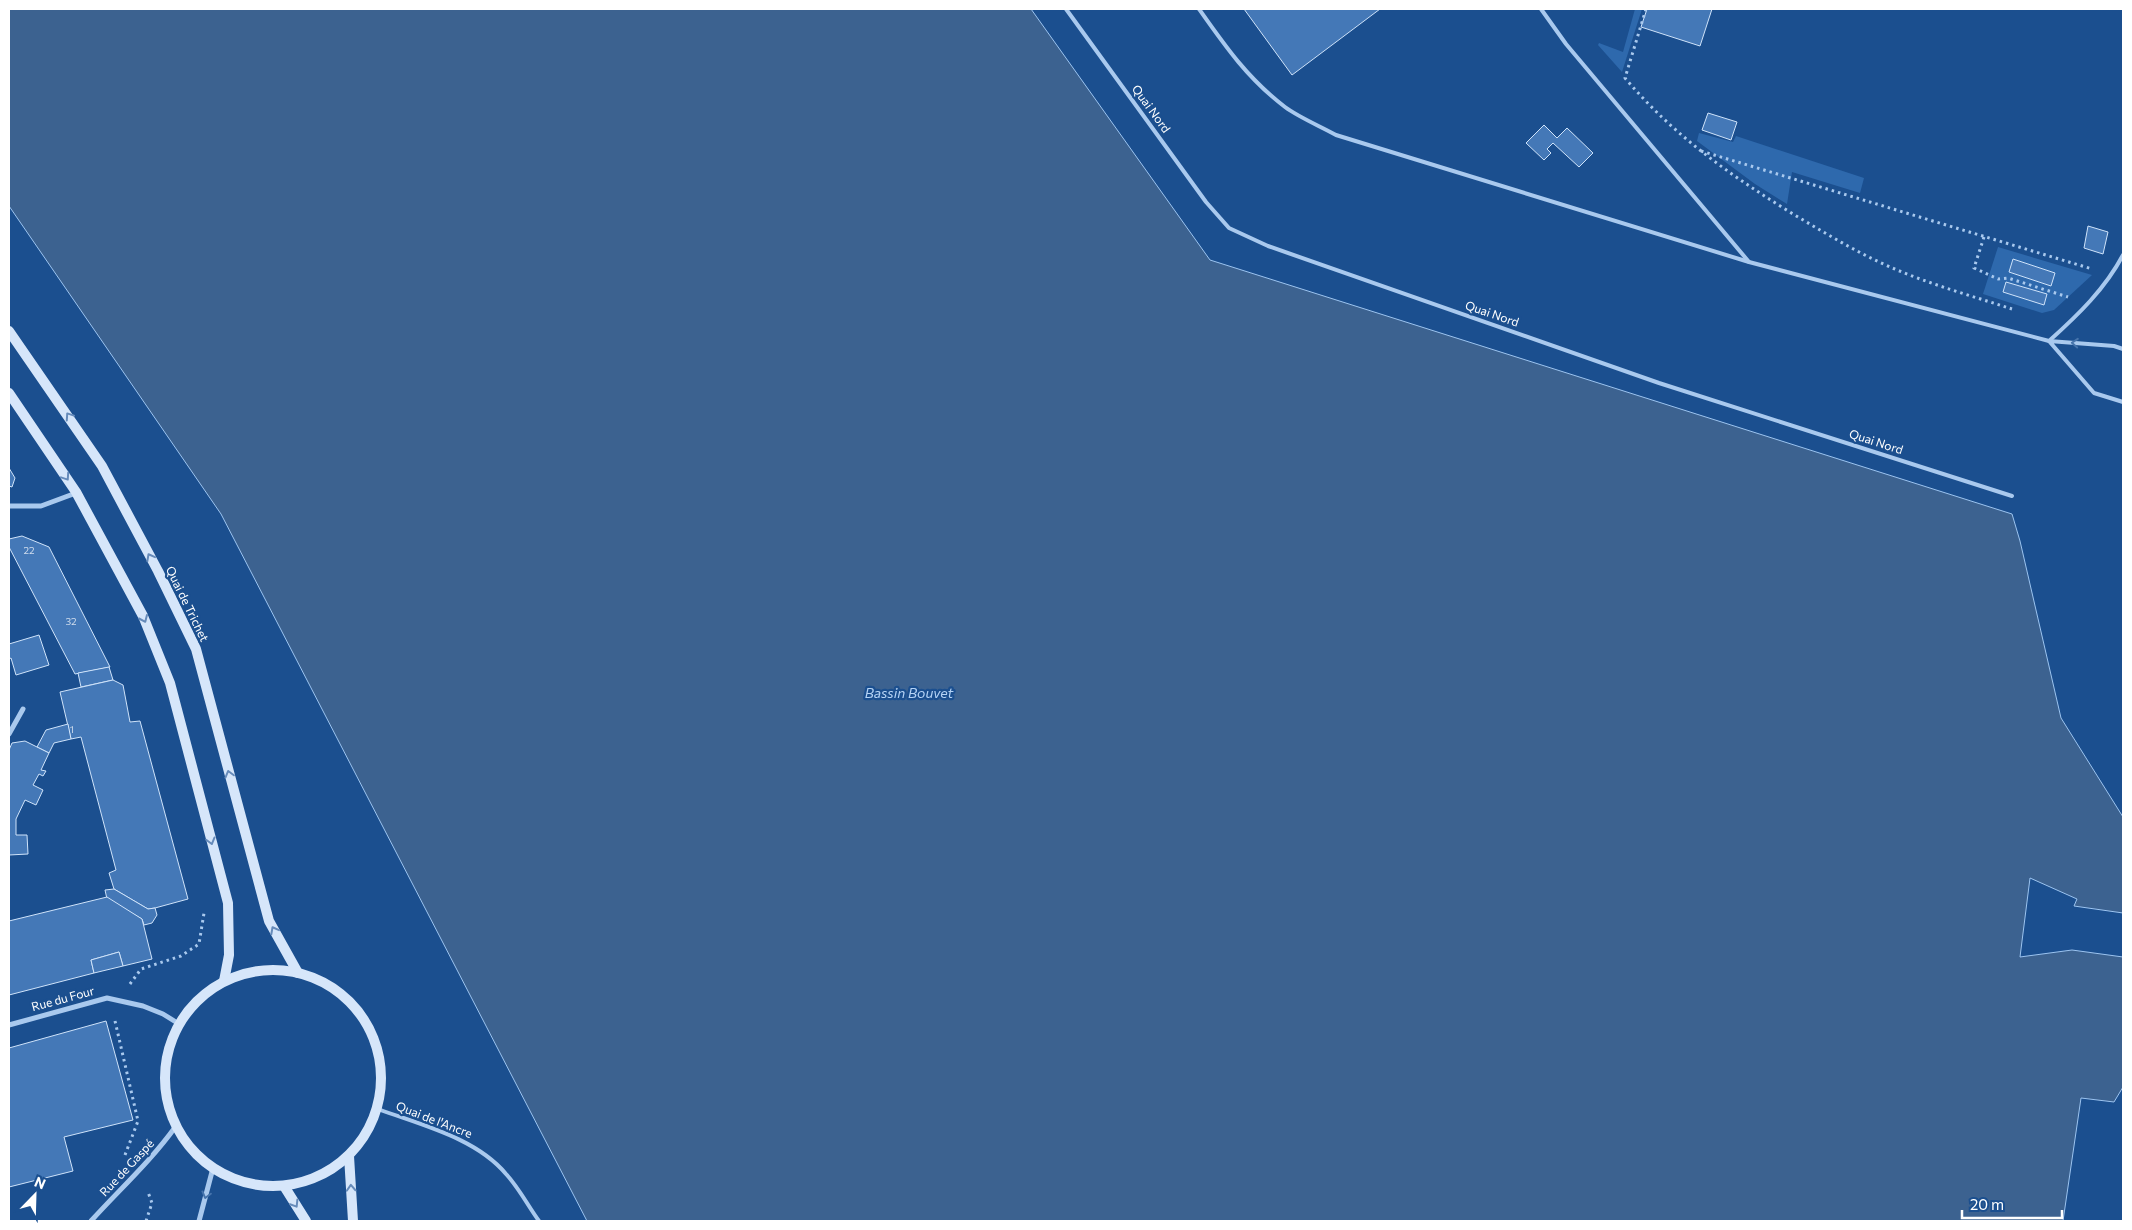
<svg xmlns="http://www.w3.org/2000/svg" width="2132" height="1230" viewBox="0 0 2132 1230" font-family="Commissioner,sans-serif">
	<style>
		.green { fill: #2e69ad }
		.water { fill: #3c6290; stroke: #9cc4f0 }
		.building { fill: #4478b7; stroke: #cfe3fa }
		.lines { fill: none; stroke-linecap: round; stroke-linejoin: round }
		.path { stroke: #a9c9ee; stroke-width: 3; stroke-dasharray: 2.5 4; stroke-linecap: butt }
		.service { stroke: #a9c9ee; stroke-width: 4 }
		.minor { stroke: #a9c9ee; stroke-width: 5 }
		.secondary { stroke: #d6e6fa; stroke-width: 10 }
		.oneway { stroke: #4674ac }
		.oneway2 { stroke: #668bba }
		.labels { text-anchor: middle; stroke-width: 4.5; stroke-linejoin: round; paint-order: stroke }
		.number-label { font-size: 10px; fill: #d0dded }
		.street-label { font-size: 12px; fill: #fff; stroke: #1b4f8f }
		.water-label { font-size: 14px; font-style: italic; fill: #b5d3f5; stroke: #1b4f8f }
	</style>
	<rect width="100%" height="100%" fill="#1b4f8f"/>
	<g class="green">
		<polygon points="1635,9 1642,9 1622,72 1598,45 1599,43 1623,52"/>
		<polygon points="1699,133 1733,142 1736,136 1864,178 1860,193 1792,172 1787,204 1755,184 1697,141"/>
		<polygon points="1998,247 2092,275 2054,310 2042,313 1983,294"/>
	</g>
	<polygon class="water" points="9,9 1031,9 1210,260 2012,514 2020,541 2061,718 2123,817 2123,913 2074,906 2077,899 2030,878 2020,957 2072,950 2123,957 2123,1087 2114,1102 2081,1098 2063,1221 587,1221 221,514 9,206"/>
	<g class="building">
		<polygon points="1244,9 1380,9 1292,75"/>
		<polygon points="1647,9 1712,9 1700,46 1641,27"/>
		<polygon points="1708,113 1737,122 1731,140 1702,130"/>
		<polygon points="1544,125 1557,138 1567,128 1593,153 1579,167 1553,143 1547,149 1551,153 1544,160 1526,143"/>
		<polygon points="2088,226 2108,232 2103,254 2084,248"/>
		<polygon points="2013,259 2055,273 2051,286 2009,272"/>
		<polygon points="2006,282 2047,294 2044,305 2003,292"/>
		<polygon points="9,468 15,478 12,487 9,486"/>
		<polygon points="22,536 49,547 110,667 75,674 9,547 9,539"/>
		<polygon points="39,635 49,665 16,675 11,658 9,659 9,644"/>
		<polygon points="109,667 113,680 81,687 78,673"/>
		<polygon points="113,680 123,685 130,722 140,721 188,899 155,908 148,909 114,889 109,873 116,870 81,737 71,739 60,692"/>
		<polygon points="68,724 71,739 54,743 49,753 37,747 46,730"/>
		<polygon points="25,741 49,753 41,770 46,771 43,776 39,774 33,785 43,790 36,805 25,800 16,819 16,835 27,835 28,854 9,855 9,750 12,743"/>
		<polygon points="114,889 148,909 155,908 157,915 152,923 144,925 142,919 107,899 105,890"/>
		<polygon points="107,897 142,919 152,959 123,966 119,952 91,960 94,973 9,995 9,921"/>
		<polygon points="119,952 123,966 94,973 91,960"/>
		<polygon points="106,1021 133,1120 64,1137 73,1171 9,1187 9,1048"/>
	</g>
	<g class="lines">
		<g class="path">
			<path d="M1646,9l-21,69c49,58 105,97 168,136 32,19 63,38 97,53 39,17 82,29 122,42"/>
			<polyline points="1701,151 2092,269"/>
			<polyline points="1984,237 1974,268 1998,279 2008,278 2068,297"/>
			<polyline points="130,984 141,969 181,956 199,944 204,913"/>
			<polyline points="115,1021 138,1121 125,1155"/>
			<polyline points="146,1221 152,1203 148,1192"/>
		</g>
		<g class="service">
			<polyline points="1066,9 1206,202 1229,228 1268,246 1659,383 2012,496"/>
			<path d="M1199,9c26,37 49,70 86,98 15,11 35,19 51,28l413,127 300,79c29,-26 56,-52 74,-86"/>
			<polyline points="1541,9 1566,44 1749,262"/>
			<polyline points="2123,349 2114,346 2049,341 2094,393 2123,402"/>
			<path d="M378,1109c43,16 98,29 128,65 13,14 22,32 33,47"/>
		</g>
		<g class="minor">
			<polyline points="9,506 41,506 76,493"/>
			<polyline points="9,734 23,709"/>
			<polyline points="9,1025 107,998 143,1006 163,1014 179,1024"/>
			<path d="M91,1221c28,-31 60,-60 85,-95"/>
			<polyline points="199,1221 213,1168"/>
		</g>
		<g class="secondary">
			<polyline points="9,331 102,466 158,571 196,649 269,921 298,973"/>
			<polyline points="9,393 76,492 143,616 170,683 228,903 229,955 224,981"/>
			<circle cx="273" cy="1078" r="108"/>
			<polyline points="349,1156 353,1221"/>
			<polyline points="284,1186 306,1221"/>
		</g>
	</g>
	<defs><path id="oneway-chevron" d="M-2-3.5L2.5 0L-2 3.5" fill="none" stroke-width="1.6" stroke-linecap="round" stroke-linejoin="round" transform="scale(1.25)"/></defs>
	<g class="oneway">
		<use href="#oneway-chevron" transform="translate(2075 343) rotate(-176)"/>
		<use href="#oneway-chevron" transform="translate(206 1195) rotate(105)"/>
	</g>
	<g class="oneway2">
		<use href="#oneway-chevron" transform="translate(69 416) rotate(-124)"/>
		<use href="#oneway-chevron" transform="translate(66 477) rotate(56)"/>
		<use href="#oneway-chevron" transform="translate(150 557) rotate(-118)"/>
		<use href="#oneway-chevron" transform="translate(144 619) rotate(66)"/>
		<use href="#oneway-chevron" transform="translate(229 774) rotate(-105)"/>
		<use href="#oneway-chevron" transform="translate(211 841) rotate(75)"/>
		<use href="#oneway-chevron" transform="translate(274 930) rotate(-118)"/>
		<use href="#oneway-chevron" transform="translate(351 1188) rotate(-93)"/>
		<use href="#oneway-chevron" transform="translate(295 1204) rotate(58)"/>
	</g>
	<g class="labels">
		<g class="number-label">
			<text x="29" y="554">22</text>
			<text x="71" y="625">32</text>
			<text x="72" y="733">1</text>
		</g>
		<g class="street-label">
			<text transform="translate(1151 109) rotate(54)" y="4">Quai Nord</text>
			<text transform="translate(1492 314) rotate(19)" y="4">Quai Nord</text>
			<text transform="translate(1876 442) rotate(18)" y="4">Quai Nord</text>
			<text transform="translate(187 604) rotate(64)" y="4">Quai de Trichet</text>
			<text transform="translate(63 999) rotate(-15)" y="4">Rue du Four</text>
			<text transform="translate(434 1120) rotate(21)" y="4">Quai de l'Ancre</text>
			<text transform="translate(127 1168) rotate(-47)" y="4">Rue de Gaspé</text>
		</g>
		<g class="water-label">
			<text x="909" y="698">Bassin Bouvet</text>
		</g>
	</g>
	<rect width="2132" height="1230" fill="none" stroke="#ffffff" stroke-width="20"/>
	<g transform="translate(35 1195) rotate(23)" stroke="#1b4f8f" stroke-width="4" paint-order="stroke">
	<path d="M0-4L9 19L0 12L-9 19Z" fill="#ffffff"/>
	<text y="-8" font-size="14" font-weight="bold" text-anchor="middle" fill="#ffffff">N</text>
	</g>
	<path d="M1962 1210v8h100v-8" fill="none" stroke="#ffffff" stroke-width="2.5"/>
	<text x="1970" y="1210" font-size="15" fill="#ffffff" stroke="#1b4f8f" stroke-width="4" paint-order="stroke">20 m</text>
</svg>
